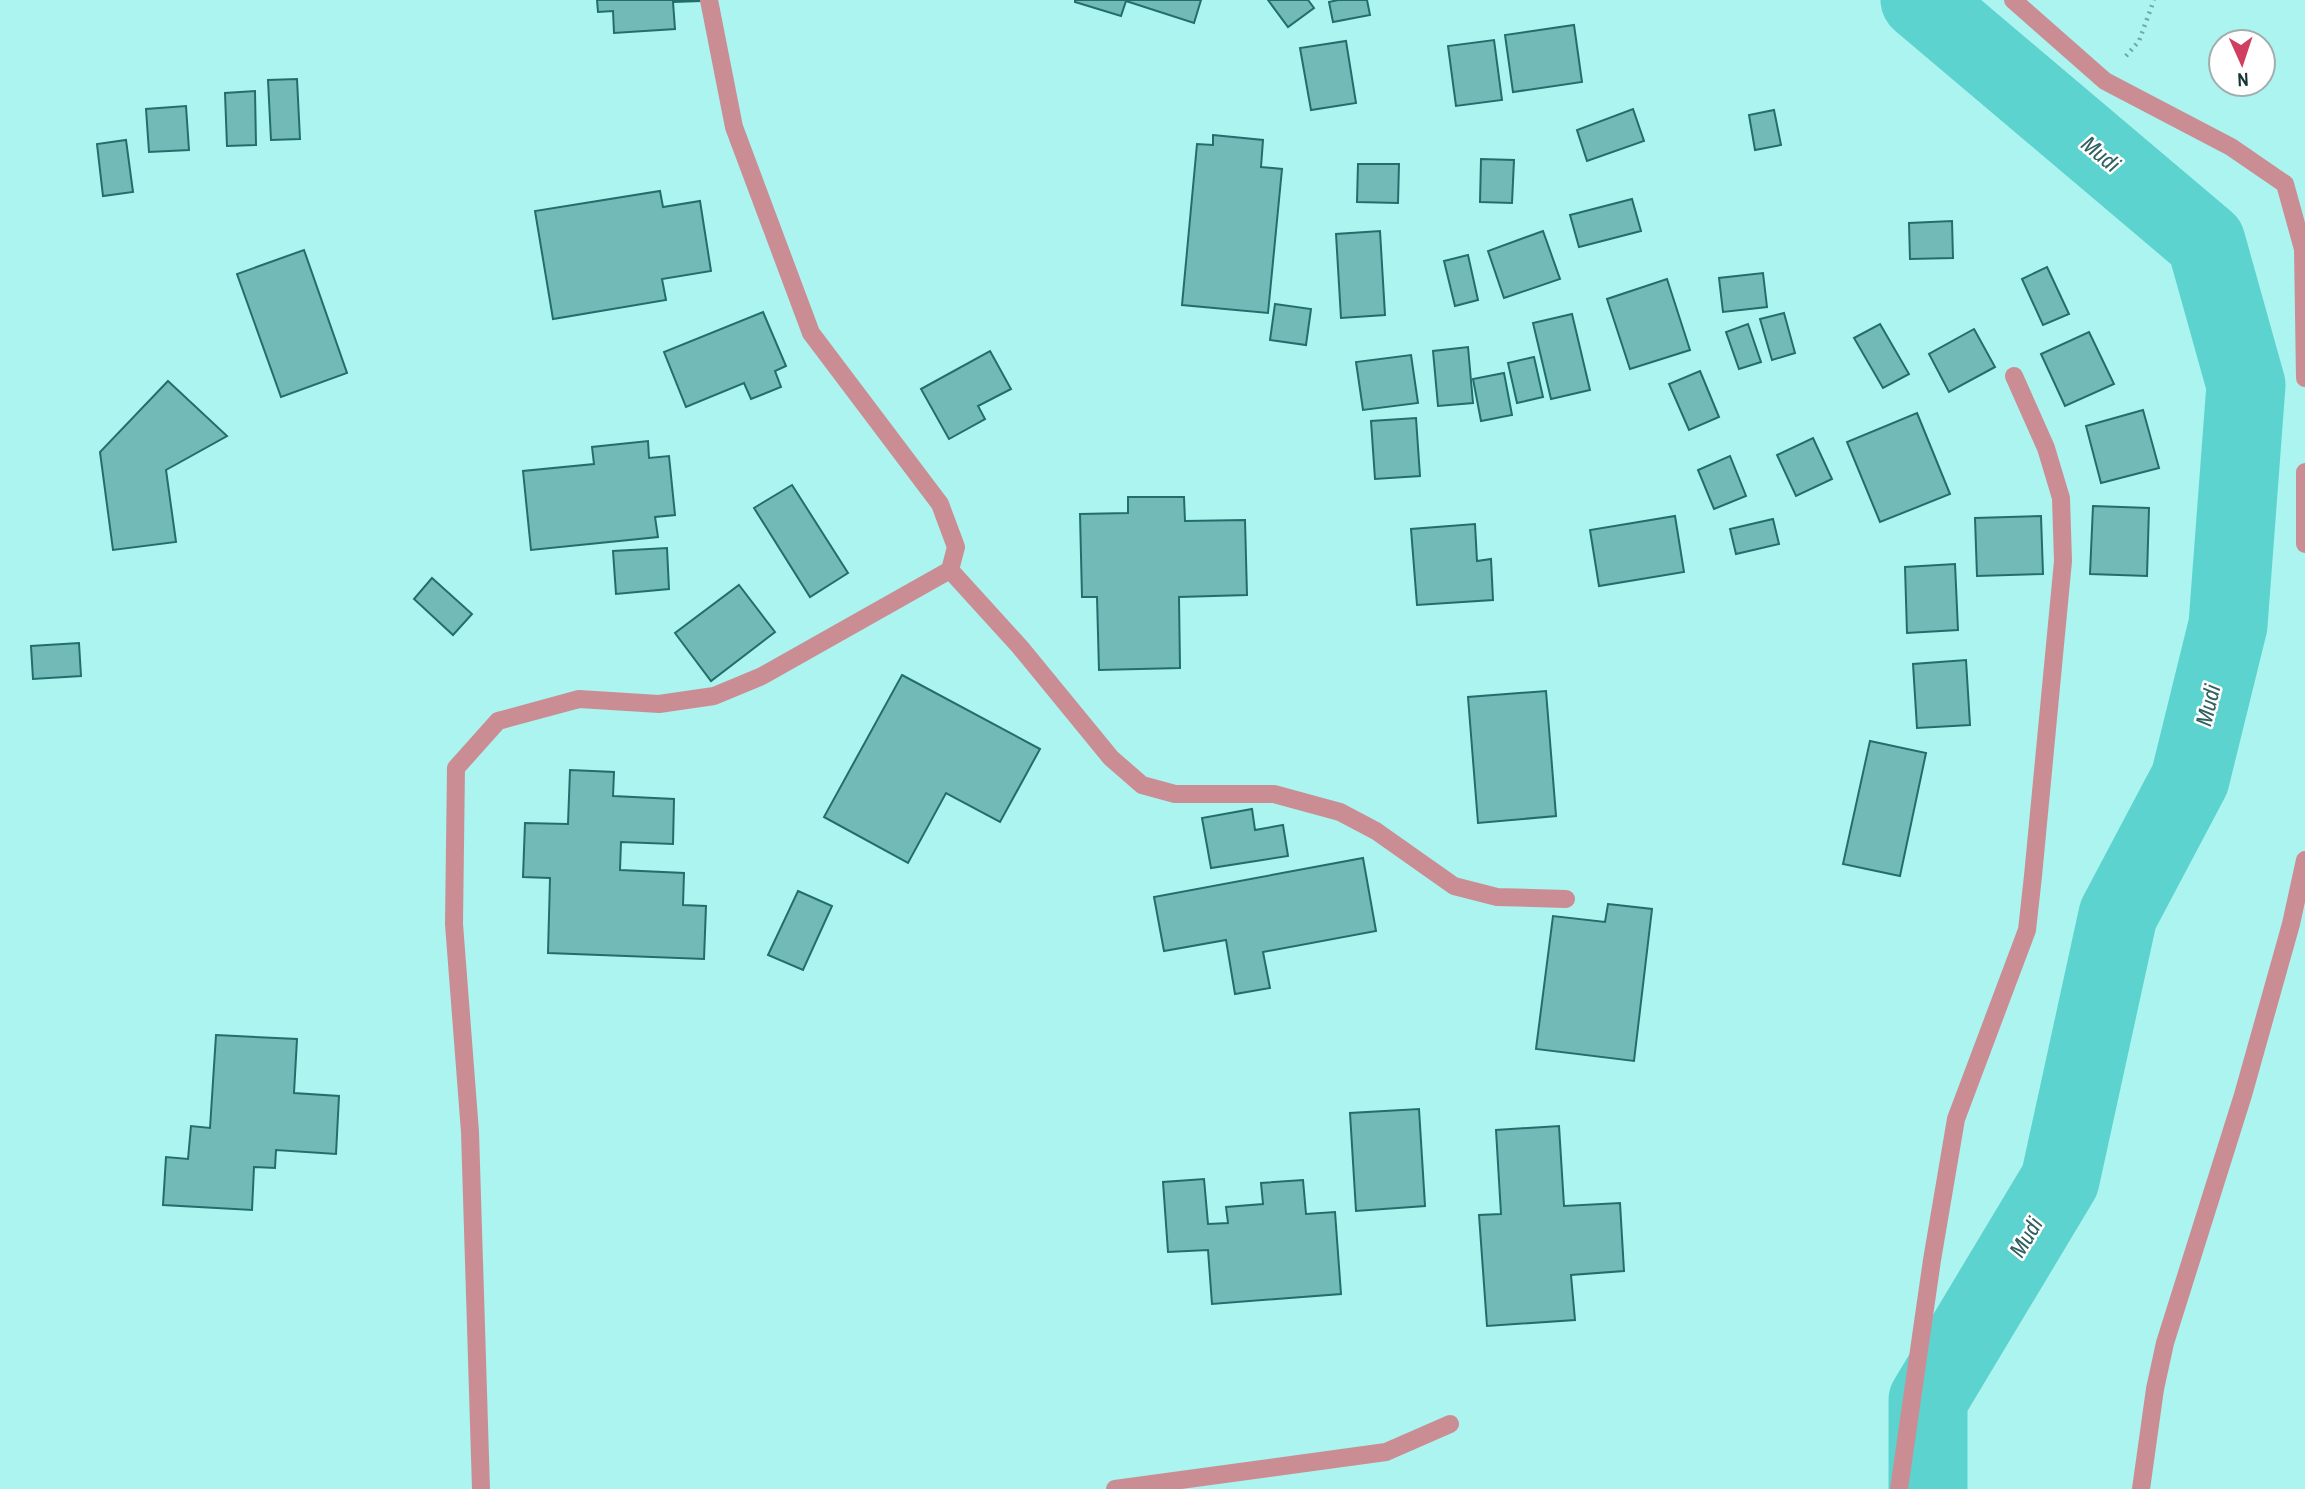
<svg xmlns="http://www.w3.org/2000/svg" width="2305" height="1489" viewBox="0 0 2305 1489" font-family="'Archivo Narrow',sans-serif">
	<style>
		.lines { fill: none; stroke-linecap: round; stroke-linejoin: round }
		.river { stroke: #5cd3cf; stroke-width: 79 }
		.building { fill: #72bab7; stroke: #226e6b; stroke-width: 2 }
		.path { stroke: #70a8a5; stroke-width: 4.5; stroke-dasharray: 2 5; stroke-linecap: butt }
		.minor { stroke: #cb8d94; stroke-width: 18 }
		.labels { text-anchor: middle; stroke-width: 5; stroke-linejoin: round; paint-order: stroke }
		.water-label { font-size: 23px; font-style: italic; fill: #2e615f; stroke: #fff }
	</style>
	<rect width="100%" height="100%" fill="#abf4f0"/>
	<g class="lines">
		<polyline class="river" points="1920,0 2206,242 2246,385 2228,625 2190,779 2118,915 2060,1180 1928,1400 1928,1489"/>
	</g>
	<g class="building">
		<polygon points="597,0 701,0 701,1 673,2 675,29 614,33 613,11 598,12"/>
		<polygon points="1075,0 1201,0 1194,23 1126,1 1121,16 1075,2"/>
		<polygon points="1268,0 1308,0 1314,8 1288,27"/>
		<polygon points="1338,0 1367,0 1370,15 1333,22 1329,2"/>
		<polygon points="1574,25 1582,82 1513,92 1505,35"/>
		<polygon points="1494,40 1502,100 1456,106 1448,46"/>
		<polygon points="1346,41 1356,103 1311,110 1300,48"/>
		<polygon points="297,79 300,139 271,140 268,80"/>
		<polygon points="255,91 256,145 227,146 225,93"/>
		<polygon points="186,106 189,150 149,152 146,109"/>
		<polygon points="1633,109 1644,141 1587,161 1577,130"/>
		<polygon points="1774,110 1781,145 1755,150 1749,115"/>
		<polygon points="1213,135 1263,140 1261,167 1282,169 1268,313 1182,305 1197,144 1213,145"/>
		<polygon points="126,140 133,192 103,196 97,144"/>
		<polygon points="1481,159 1514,160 1512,203 1480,202"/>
		<polygon points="1358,164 1399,164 1398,203 1357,202"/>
		<polygon points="660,191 663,207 700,201 711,271 662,279 666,300 553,319 535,211"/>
		<polygon points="1632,199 1641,231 1579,247 1570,215"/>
		<polygon points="1952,221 1953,258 1910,259 1909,223"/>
		<polygon points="1380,231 1385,315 1341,318 1336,234"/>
		<polygon points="1543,231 1560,279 1504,298 1488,251"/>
		<polygon points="304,250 347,373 281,397 237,274"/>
		<polygon points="1468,255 1478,300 1455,306 1444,261"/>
		<polygon points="2047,267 2069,314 2043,325 2022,279"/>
		<polygon points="1763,273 1767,307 1723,312 1719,278"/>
		<polygon points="1667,279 1690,350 1630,369 1607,299"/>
		<polygon points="1275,304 1311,309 1306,345 1270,340"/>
		<polygon points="763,312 786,366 775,371 781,387 751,399 744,383 686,407 664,352"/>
		<polygon points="1784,313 1795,353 1772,360 1760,319"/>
		<polygon points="1572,314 1590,390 1551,399 1533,323"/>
		<polygon points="1748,324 1761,362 1739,369 1726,332"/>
		<polygon points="1880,324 1909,374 1883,388 1854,338"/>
		<polygon points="1974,329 1995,367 1949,392 1929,354"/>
		<polygon points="2089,332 2114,384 2065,406 2041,354"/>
		<polygon points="1468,347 1473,403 1438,406 1433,351"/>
		<polygon points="990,351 1011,389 978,406 985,419 949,439 921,389"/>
		<polygon points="1411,355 1418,403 1363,410 1356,362"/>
		<polygon points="1534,357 1543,397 1517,403 1508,363"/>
		<polygon points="1700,371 1719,417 1689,430 1669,384"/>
		<polygon points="1504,373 1512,415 1481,421 1473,379"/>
		<polygon points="168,381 227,436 166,470 176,542 113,550 100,452"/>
		<polygon points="2143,410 2159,468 2101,483 2086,426"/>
		<polygon points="1917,413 1950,494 1880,522 1847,442"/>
		<polygon points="1416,418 1420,476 1375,479 1371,421"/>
		<polygon points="1813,438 1832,479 1796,496 1777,455"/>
		<polygon points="648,441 649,458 669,456 675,515 655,517 658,537 531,550 523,471 594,464 592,447"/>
		<polygon points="1730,456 1746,496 1714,509 1698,470"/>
		<polygon points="792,485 848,573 810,597 754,508"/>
		<polygon points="1128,497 1184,497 1185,521 1245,520 1247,595 1179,597 1180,668 1099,670 1097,597 1082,597 1080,514 1128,513"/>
		<polygon points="2093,506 2149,508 2147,576 2090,574"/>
		<polygon points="1675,516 1684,572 1599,586 1590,530"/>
		<polygon points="2041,516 2043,574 1977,576 1975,518"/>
		<polygon points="1773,519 1779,544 1736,554 1730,529"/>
		<polygon points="1475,524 1477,561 1491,559 1493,600 1417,605 1411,529"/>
		<polygon points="667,548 669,589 616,594 613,551"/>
		<polygon points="1955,564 1958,630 1907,633 1905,567"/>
		<polygon points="432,578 472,614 453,635 414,599"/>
		<polygon points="739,585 775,632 711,681 675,633"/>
		<polygon points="79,643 81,676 33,679 31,646"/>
		<polygon points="1966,660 1970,725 1917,728 1913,664"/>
		<polygon points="902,675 1040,749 1000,822 946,793 908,863 824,817"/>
		<polygon points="1546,691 1556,816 1478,823 1468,697"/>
		<polygon points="1870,741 1926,753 1900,876 1843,864"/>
		<polygon points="570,770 614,772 613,796 674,799 673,844 621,842 620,870 684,873 683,905 706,906 704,959 548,953 550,878 523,877 525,823 568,824"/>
		<polygon points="1252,809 1255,830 1283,825 1288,856 1211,868 1202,818"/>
		<polygon points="1363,858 1376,931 1263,952 1270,988 1235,994 1226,940 1164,951 1154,897"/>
		<polygon points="798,891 832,906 803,970 768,955"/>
		<polygon points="1608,904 1652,909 1634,1061 1536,1049 1553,916 1605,922"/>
		<polygon points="216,1035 297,1039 294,1093 339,1096 336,1154 276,1150 275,1168 254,1167 252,1210 163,1205 166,1157 188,1159 191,1126 210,1128"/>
		<polygon points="1419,1109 1425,1206 1356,1211 1350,1113"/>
		<polygon points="1559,1126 1564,1206 1620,1203 1624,1271 1571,1275 1575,1320 1487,1326 1479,1215 1501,1214 1496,1130"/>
		<polygon points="1204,1179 1208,1224 1228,1223 1226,1207 1263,1204 1261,1183 1303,1180 1306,1214 1335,1212 1341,1294 1212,1304 1208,1250 1168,1252 1163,1182"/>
	</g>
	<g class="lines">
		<polyline class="path" points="2126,56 2139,41 2154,0"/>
		<g class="minor">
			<polyline points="2013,0 2105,81 2231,147 2285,184 2303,249 2305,378"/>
			<polyline points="2305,472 2305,544"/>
			<polyline points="950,570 1020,647 1111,758 1142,785 1175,794 1274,794 1340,812 1376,831 1454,886 1497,897 1566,899"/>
			<polyline points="481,1489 470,1132 454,924 456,768 498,721 579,699 659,704 714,696 762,676 950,570 956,547 940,504 811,333 734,127 709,0"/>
			<polyline points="1115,1489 1386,1452 1450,1424"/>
			<polyline points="1899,1489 1932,1260 1956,1119 2027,930 2033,876 2063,561 2061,498 2046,448 2014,376"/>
			<polyline points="2141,1489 2155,1389 2165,1343 2243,1095 2291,924 2305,860"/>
		</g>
	</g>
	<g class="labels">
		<g class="water-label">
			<text transform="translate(2101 154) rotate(40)" y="8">Mudi</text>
			<text transform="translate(2208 705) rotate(-76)" y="8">Mudi</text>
			<text transform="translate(2026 1237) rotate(-59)" y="8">Mudi</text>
		</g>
	</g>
	<g transform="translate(2242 63) rotate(177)"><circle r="33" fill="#ffffff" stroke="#a2aeae" stroke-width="2"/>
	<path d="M0-5L12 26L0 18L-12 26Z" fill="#cf3f5f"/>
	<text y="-10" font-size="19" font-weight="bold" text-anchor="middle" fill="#173534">N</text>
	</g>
</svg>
